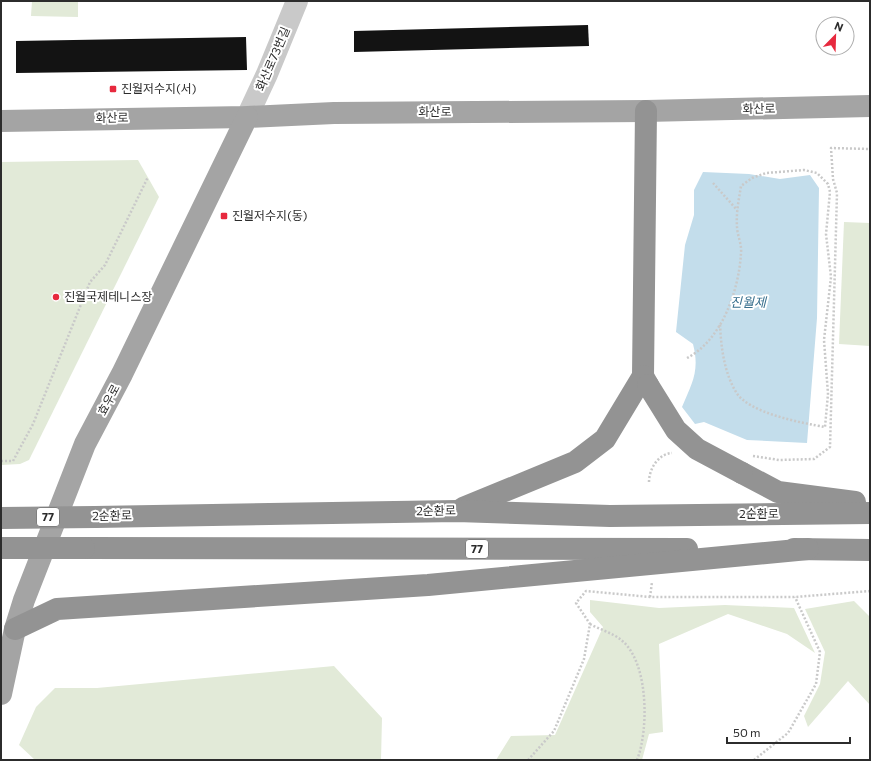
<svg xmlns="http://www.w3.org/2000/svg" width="871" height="761" viewBox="0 0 871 761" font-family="Commissioner,'Noto Sans KR',sans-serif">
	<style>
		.green { fill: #e2ead8 }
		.water { fill: #c3ddeb }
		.building { fill: #131313 }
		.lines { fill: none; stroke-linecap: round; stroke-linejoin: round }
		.path { stroke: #c9c9c9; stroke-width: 2.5; stroke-dasharray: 2 2; stroke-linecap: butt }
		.minor { stroke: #c9c9c9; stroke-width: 22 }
		.major { stroke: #a4a4a4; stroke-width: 22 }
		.highway { stroke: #939393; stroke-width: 22 }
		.highway-bridge { stroke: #939393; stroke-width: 22 }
		.poi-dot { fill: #e7293e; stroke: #fff; stroke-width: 1.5 }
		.labels { text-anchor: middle; stroke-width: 4; stroke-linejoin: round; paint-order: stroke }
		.shield { fill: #fff; stroke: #6b6b6b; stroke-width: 1 }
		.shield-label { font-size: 11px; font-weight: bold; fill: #2c2c2c }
		.street-label { font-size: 12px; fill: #2c2c2c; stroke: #fff }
		.poi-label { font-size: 12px; fill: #2c2c2c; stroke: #fff; text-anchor: start }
		.water-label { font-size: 13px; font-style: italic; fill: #39708e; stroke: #fff }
	</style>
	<rect width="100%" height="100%" fill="#fff"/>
	<g class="green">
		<polygon points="32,1 78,1 78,17 31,16"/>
		<polygon points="138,160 159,197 29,460 20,464 1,465 1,162"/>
		<polygon points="844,222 870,223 870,346 839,344"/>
		<polygon points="590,600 659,608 725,605 794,608 815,653 787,634 728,614 659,644 663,732 649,734 642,760 496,760 511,736 555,735 603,627 590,612"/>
		<polygon points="854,601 870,617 870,705 848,681 808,727 804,716 820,684 825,652 805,609"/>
		<polygon points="334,666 382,718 381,760 35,760 19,745 36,707 55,688 97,688"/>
	</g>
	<path class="water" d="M703,172l46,2 31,5 30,-4 9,13 -2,130 -10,125 -60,-3 -43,-18 -9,2 -13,-17c10,-24 18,-36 11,-63l-17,-12 9,-87 9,-30v-25z"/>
	<g class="building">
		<polygon points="588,25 589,46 354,52 354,31"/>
		<polygon points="246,37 247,70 16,73 16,41"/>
	</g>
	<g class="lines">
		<g class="path">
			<polyline points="713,183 737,210"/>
			<path d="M687,358c35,-18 52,-68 54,-105 1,-9 -4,-18 -4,-27 -1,-14 2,-27 4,-40l11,-8 14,-5 38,-3 13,3 11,11 2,8 -4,42 5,43 -7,63 4,54 -3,33c-23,-4 -77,-14 -89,-35 -12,-20 -15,-45 -16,-68"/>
			<polyline points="753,456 779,460 814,459 830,447 837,193 833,179 831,148 870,149"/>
			<polyline points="1,461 13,461 33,424 90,282 105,265 148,177"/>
			<path d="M649,482c0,-13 9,-28 23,-29"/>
			<polyline points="650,597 652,582"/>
			<path d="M590,624c9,5 22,9 30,15 29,21 29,91 17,121"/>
			<polyline points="528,760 554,731 584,659 590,624 576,603 586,591 650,597 795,597 870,591"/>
			<polyline points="754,760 788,733 816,684 820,652 795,597"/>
		</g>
		<polyline class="minor" points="247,117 267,74 297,1"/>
		<g class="major">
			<polyline points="1,121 247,117 334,113 646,111 870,106"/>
			<polyline points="1,694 15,629 24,600 85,444 122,374 247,117"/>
		</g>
		<g class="highway">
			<polyline points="646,111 643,376 648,385"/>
			<polyline points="742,473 778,492 855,502"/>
			<polyline points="463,508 575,462 605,439 643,376"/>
			<polyline points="95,517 457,511 610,516 870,513"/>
			<polyline points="84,548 687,549"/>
			<polyline points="794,549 870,550"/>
			<polyline points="15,629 57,609 428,585 808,549"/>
		</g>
		<g class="highway-bridge">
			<polyline points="648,385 676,430 697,449 742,473"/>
			<polyline points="1,518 95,517"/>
			<polyline points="1,548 84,548"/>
		</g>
	</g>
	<g class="poi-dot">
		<rect x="109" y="85" width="8" height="8" rx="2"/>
		<rect x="220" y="212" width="8" height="8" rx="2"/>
		<circle cx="56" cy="297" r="4"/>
	</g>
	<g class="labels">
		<g class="shield">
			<rect x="37" y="508" width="22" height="18" rx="3"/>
			<rect x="466" y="540" width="22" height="18" rx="3"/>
		</g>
		<g class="shield-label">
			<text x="48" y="521">77</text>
			<text x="477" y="553">77</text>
		</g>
		<g class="street-label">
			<text transform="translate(273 59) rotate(-67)" y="4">화산로73번길</text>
			<text transform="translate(759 109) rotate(-1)" y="4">화산로</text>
			<text x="435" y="116">화산로</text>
			<text transform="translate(112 118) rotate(-1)" y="4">화산로</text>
			<text transform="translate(109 400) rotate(-62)" y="4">효우로</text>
			<text transform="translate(436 511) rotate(-1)" y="4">2순환로</text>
			<text x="759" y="518">2순환로</text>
			<text transform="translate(112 516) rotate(-1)" y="4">2순환로</text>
		</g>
		<g class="poi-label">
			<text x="121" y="93">진월저수지(서)</text>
			<text x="232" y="220">진월저수지(동)</text>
			<text x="64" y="301">진월국제테니스장</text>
		</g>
		<g class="water-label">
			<text x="748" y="307">진월제</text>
		</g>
	</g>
	<rect width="871" height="761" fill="none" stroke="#2c2c2c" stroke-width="4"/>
	<g transform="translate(835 36) rotate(23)"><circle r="19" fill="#ffffff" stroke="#ababab"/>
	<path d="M0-3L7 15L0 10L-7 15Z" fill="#e7293e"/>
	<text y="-6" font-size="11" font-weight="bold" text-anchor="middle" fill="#2c2c2c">N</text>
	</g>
	<path d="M727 737v6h123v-6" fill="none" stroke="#2c2c2c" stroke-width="2"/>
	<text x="733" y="737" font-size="12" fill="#2c2c2c" stroke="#ffffff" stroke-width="3" paint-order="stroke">50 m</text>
</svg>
